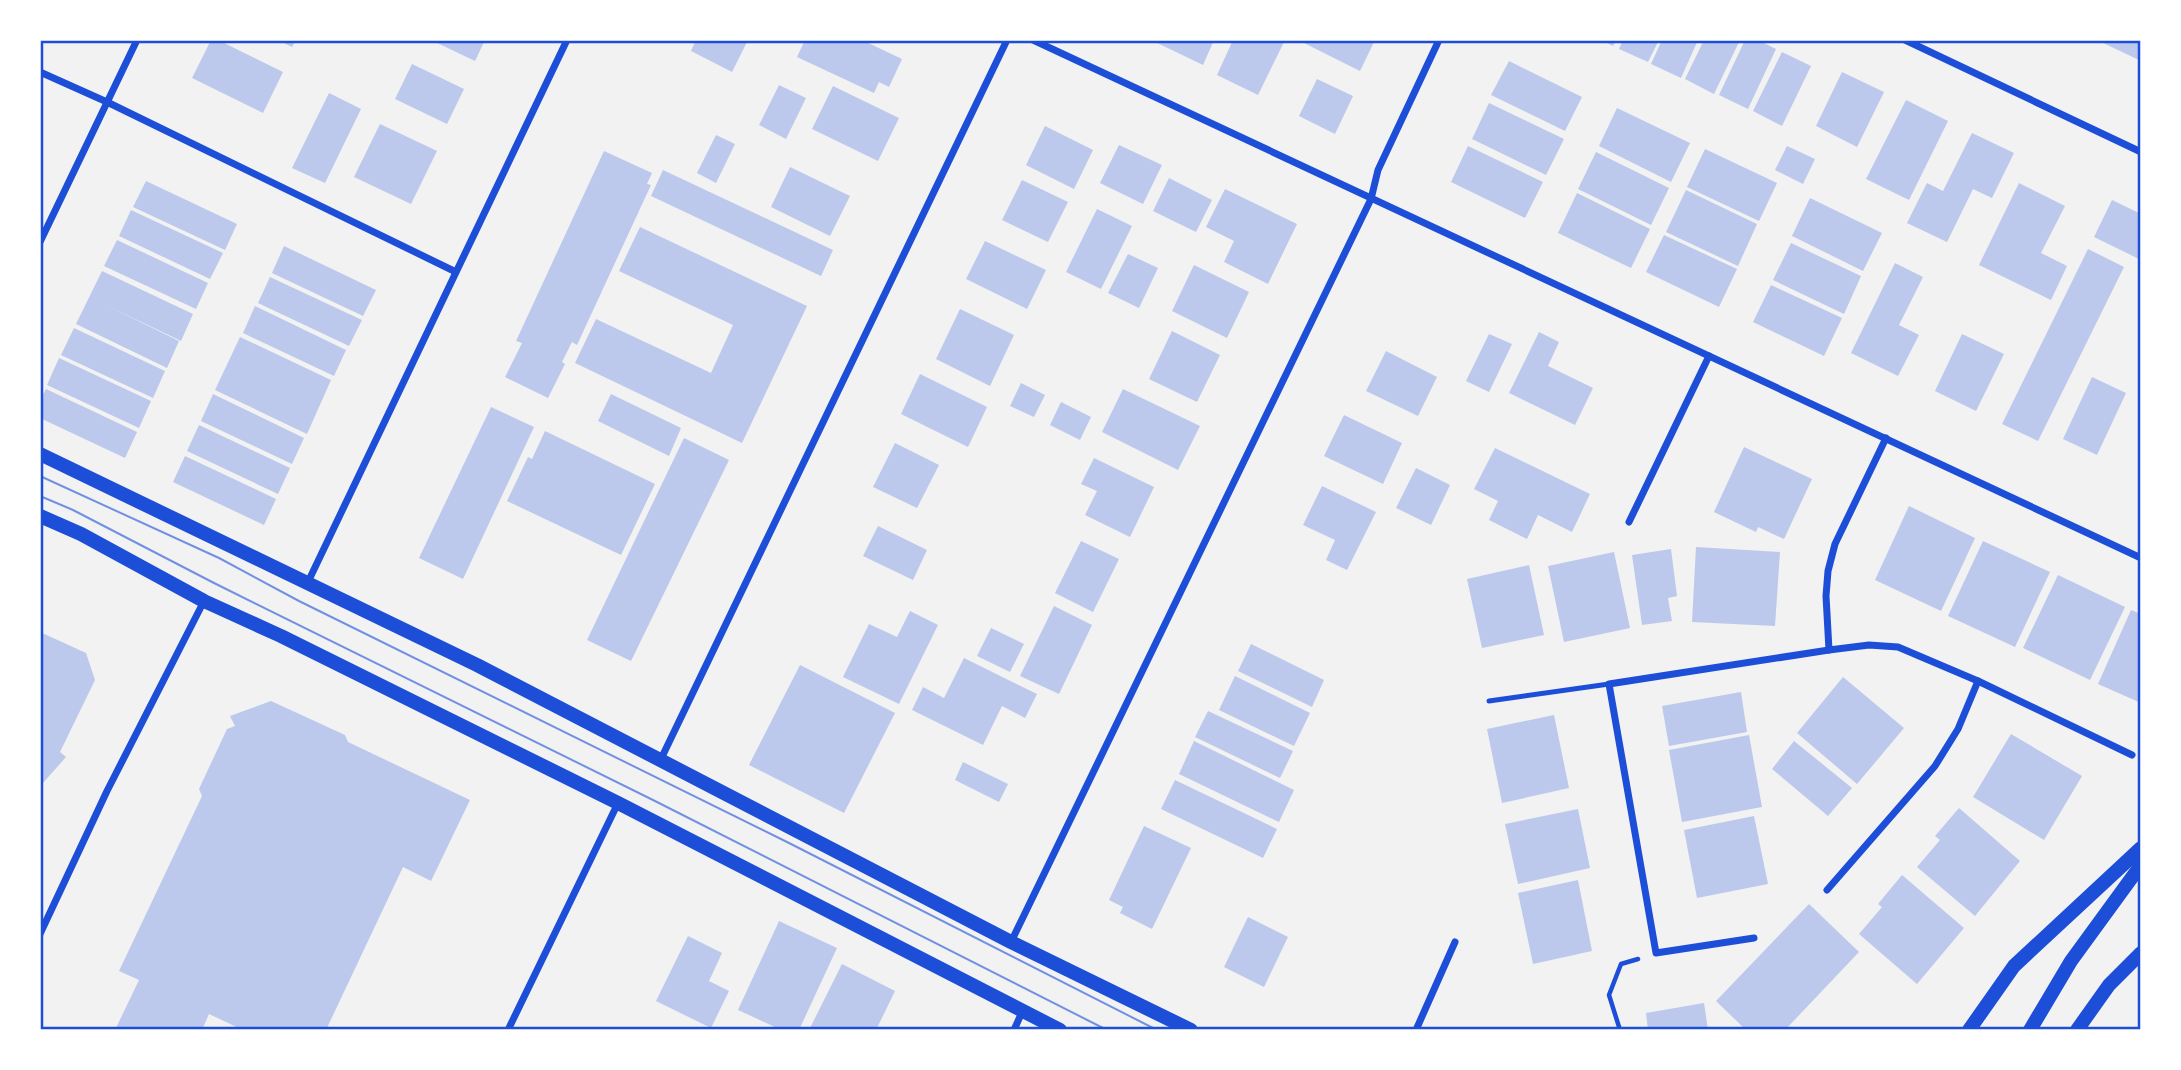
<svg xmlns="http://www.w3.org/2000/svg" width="2181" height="1070" viewBox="0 0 2181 1070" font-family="'Golos Text',sans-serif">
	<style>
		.building { fill: #bdc9ec }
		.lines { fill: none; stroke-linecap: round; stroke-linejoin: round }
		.path { stroke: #1d4ed8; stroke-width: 4.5 }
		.service { stroke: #1d4ed8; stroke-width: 5 }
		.minor { stroke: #1d4ed8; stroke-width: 7 }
		.secondary { stroke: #1d4ed8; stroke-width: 14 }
		.tram { stroke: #7290e2; stroke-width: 2 }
		.neatline { fill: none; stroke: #1d4ed8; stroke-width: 2.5 }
	</style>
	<rect width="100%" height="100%" fill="#f2f2f2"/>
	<g class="building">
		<polygon points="211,40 218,40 283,72 263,113 192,78"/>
		<polygon points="278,40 296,40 292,47"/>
		<polygon points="431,40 485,40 475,61"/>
		<polygon points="696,40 748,40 732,72 691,51"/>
		<polygon points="805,40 862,40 902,59 889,87 879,82 874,93 797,57"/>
		<polygon points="1151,40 1214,40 1203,65"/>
		<polygon points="1233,40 1284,42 1258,95 1217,75"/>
		<polygon points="1303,40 1375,40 1360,71 1302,42"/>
		<polygon points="1601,40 1616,40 1613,46"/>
		<polygon points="1623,40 1659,40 1648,62 1619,49"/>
		<polygon points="1662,40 1698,40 1681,78 1651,64"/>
		<polygon points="1704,40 1740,40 1714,94 1685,79"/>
		<polygon points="1745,40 1758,40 1776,49 1748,109 1719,95"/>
		<polygon points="2097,40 2141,40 2141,61"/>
		<polygon points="1782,52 1811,66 1782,126 1753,111"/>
		<polygon points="1509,61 1582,97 1565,131 1491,95"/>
		<polygon points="412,64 464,89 447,124 395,99"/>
		<polygon points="1842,72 1884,92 1857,147 1816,126"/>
		<polygon points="1317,79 1353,96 1335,134 1299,116"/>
		<polygon points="779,85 806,98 786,139 759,125"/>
		<polygon points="833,86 899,118 878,161 812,129"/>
		<polygon points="329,93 361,109 325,183 292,168"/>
		<polygon points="1906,100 1948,121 1909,200 1866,179"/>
		<polygon points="1489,103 1564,139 1546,175 1472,139"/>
		<polygon points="1617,108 1690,143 1671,182 1599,146"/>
		<polygon points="380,124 437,151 411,204 354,177"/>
		<polygon points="1045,126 1093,150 1074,189 1026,165"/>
		<polygon points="1972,133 2014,153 1992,198 1973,189 1947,242 1907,223 1927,183 1943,191"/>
		<polygon points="716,135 735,144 716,183 697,173"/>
		<polygon points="1119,145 1162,165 1143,204 1100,183"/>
		<polygon points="1468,146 1543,182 1525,218 1451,182"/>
		<polygon points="1787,146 1815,159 1803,184 1775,170"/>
		<polygon points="1705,149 1777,183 1759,221 1687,187"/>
		<polygon points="604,151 652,173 647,184 651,185 577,345 572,342 562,362 565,364 548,398 505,377 522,343 516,341"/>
		<polygon points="1596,152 1669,188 1651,225 1578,189"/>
		<polygon points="790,167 850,196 830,236 771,207"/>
		<polygon points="663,170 833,250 821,276 651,196"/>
		<polygon points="1169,178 1212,200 1196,232 1153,211"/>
		<polygon points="1022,180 1068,202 1048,242 1002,220"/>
		<polygon points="146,181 237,224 225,250 133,207"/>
		<polygon points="2019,183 2065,206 2041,253 2067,266 2051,300 1979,265"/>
		<polygon points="1225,189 1297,224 1268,284 1224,262 1234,241 1206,227"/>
		<polygon points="1686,190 1757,224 1738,266 1666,232"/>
		<polygon points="1577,193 1650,229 1631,268 1558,233"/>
		<polygon points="1810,198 1882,233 1863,271 1792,236"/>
		<polygon points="2112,200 2141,214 2141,260 2094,237"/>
		<polygon points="1097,209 1132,226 1101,289 1066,272"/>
		<polygon points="131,210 223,253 210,279 119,236"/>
		<polygon points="640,227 807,306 742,443 575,363 596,319 711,373 733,325 619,271"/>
		<polygon points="1664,235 1737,269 1719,307 1646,272"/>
		<polygon points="117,240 208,283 196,309 104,266"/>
		<polygon points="985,241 1046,270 1027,309 966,279"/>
		<polygon points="1791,243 1861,276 1844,314 1773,280"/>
		<polygon points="284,246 376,290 363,316 272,273"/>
		<polygon points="2088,249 2124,267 2038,441 2002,424"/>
		<polygon points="1128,254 1158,268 1139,308 1108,293"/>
		<polygon points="1895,263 1923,277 1899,325 1919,335 1898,376 1851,353"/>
		<polygon points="1194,265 1249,292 1227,338 1172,311"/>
		<polygon points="102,271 193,314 181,341 106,305 179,341 167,368 76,324"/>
		<polygon points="270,277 362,320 349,346 258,303"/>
		<polygon points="1771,285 1842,318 1824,356 1753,322"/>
		<polygon points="255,306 346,350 334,376 243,333"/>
		<polygon points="960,309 1014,335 990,386 936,359"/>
		<polygon points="74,328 165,371 153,398 61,355"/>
		<polygon points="1172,331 1220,355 1197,402 1149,379"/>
		<polygon points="1539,332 1559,342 1548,366 1593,388 1575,425 1509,393"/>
		<polygon points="1489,334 1512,344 1489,392 1466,381"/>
		<polygon points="1962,334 2004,354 1976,411 1935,391"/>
		<polygon points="240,337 331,380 307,434 215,390"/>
		<polygon points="1386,351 1437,377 1418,416 1366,391"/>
		<polygon points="59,358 151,401 139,428 47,385"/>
		<polygon points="920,374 987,407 968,447 901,414"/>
		<polygon points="2092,377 2126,393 2097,455 2063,439"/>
		<polygon points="1021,383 1045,395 1034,417 1010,406"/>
		<polygon points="46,389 137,432 125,458 40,418 40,401"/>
		<polygon points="1123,389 1200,426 1178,470 1102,432"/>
		<polygon points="213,394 304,438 292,464 201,421"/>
		<polygon points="611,394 681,428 669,456 598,421"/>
		<polygon points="1061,402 1091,417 1080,440 1050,425"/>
		<polygon points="491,407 534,427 463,579 419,558"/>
		<polygon points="1344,415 1402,443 1383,484 1324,456"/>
		<polygon points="199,425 290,468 278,494 187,451"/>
		<polygon points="545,431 655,484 621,555 507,501 528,457 532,459"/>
		<polygon points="684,438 729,460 631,661 587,640"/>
		<polygon points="895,443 939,465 917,508 873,487"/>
		<polygon points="1744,447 1812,479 1784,539 1758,527 1756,532 1714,512"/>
		<polygon points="1495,448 1590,494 1572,532 1538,515 1527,539 1489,520 1498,501 1474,489"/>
		<polygon points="185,456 276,499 264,525 173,482"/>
		<polygon points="1094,458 1154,487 1130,537 1085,515 1097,491 1081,484"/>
		<polygon points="1416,468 1450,485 1431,525 1396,508"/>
		<polygon points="1322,486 1376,512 1347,570 1326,560 1335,540 1303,525"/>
		<polygon points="1909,506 1975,538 1941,611 1875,580"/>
		<polygon points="878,526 927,550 913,580 863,556"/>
		<polygon points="1081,541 1119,559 1093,612 1055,593"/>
		<polygon points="1983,541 2050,572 2015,647 1948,616"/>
		<polygon points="1696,547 1780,552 1775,626 1692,622"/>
		<polygon points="1671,549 1677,596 1668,598 1672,621 1642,625 1632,555"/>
		<polygon points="1614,552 1630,628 1564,642 1548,566"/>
		<polygon points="1529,565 1544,635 1482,648 1467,579"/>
		<polygon points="2058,575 2125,607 2090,680 2023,648"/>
		<polygon points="1054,606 1092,625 1059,694 1020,676"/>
		<polygon points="2131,610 2141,614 2141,703 2098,684"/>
		<polygon points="910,611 938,625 899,704 843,677 869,624 897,637"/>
		<polygon points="991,628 1024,644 1010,672 977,656"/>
		<polygon points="40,632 86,653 95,680 60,752 66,757 43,783 40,782"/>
		<polygon points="1251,644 1324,680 1312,707 1238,671"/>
		<polygon points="964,658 1037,694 1025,718 1002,706 983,745 912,710 923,687 944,698"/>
		<polygon points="800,665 895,713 844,813 749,765"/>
		<polygon points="1235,676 1310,713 1294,746 1219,710"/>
		<polygon points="1843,677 1904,728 1857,784 1797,733"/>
		<polygon points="1741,692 1747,732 1669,746 1662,706"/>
		<polygon points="271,701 345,735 348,742 470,800 431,881 403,867 326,1030 243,1030 209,1014 202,1030 115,1030 139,980 119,971 202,796 199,789 227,729 235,726 230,716"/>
		<polygon points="1208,711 1293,751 1280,778 1195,737"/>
		<polygon points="1554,715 1569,788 1502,803 1487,729"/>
		<polygon points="2011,734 2082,776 2044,840 1973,797"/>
		<polygon points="1749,735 1762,807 1682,822 1669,750"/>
		<polygon points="1194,741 1294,790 1279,822 1179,774"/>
		<polygon points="1794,741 1852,788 1828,816 1772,769"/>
		<polygon points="963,762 1008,784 999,802 955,780"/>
		<polygon points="1175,780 1277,829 1263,858 1161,809"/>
		<polygon points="1959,808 2020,861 1975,916 1917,867 1940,840 1935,836"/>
		<polygon points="1578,809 1590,868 1518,884 1505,824"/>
		<polygon points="1754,816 1768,884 1697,898 1684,830"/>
		<polygon points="1144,826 1191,848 1152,929 1120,913 1123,907 1109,900"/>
		<polygon points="1902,875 1964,928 1917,984 1859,934 1882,907 1878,904"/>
		<polygon points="1578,880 1592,951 1533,964 1518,893"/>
		<polygon points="1809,904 1859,952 1785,1030 1746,1030 1716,1001"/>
		<polygon points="1248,917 1288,937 1264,987 1224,967"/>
		<polygon points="779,921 837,948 799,1030 776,1030 777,1028 738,1010"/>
		<polygon points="688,936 722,953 709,981 729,991 711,1028 656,1001"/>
		<polygon points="842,964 895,991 876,1030 809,1030"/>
		<polygon points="1704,1003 1708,1030 1648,1030 1646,1013"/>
	</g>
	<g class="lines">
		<polyline class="path" points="1620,1030 1609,995 1621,964 1638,959"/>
		<polyline class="service" points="1489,701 1609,684"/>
		<g class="minor">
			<polyline points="1033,40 2141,558"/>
			<polyline points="1905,40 2141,152"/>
			<polyline points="40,72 107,102 454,271"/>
			<polyline points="40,242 137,40"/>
			<polyline points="1629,522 1709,356"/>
			<polyline points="308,582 567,40"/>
			<polyline points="1829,650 1826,596 1828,571 1835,544 1886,438"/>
			<polyline points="660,761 1007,40"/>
			<polyline points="1827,890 1935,766 1958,729 1978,681"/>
			<polyline points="40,934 107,791 204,601"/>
			<polyline points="1754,938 1656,953 1609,684 1829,650 1869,645 1898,647 1978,681 2132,755"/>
			<polyline points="1011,942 1371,199 1378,170 1439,40"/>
			<polyline points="508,1030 618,803"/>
			<polyline points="1014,1030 1022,1012"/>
			<polyline points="1416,1030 1455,942"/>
		</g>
		<g class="secondary">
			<polyline points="40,454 477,665 1011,942 1191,1030"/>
			<polyline points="40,516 81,534 204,601 281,636 618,803 1060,1030"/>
			<polyline points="1969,1030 2014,966 2141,848"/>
			<polyline points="2030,1030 2071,961 2141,865"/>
			<polyline points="2077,1030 2109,985 2141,953"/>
		</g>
		<g class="tram">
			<polyline points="40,476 219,558 299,601 789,843 1157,1030"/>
			<polyline points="40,496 73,510 214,583 653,800 1107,1030"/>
		</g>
	</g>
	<rect width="2181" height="1070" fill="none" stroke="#ffffff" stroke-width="84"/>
	<rect x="42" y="42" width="2097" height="986" class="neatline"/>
</svg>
